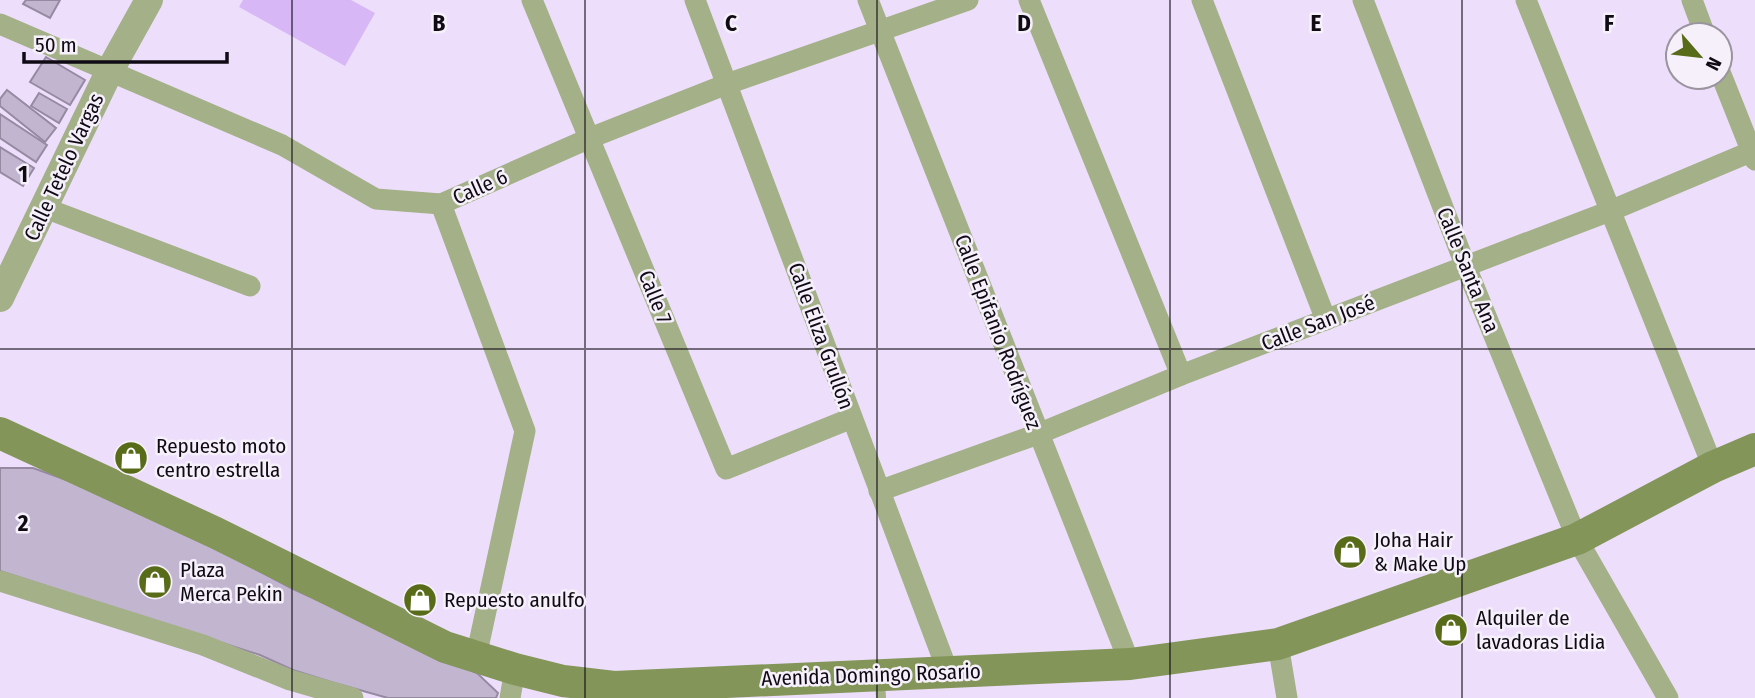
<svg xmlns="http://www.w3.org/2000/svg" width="1755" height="698" viewBox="0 0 1755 698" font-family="'Fira Sans Condensed',sans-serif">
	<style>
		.green { fill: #d7b7f5 }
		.building { fill: #c2b5d0; stroke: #968aa3; stroke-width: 2 }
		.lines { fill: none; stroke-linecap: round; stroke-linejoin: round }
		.service { stroke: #a3b088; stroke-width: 10 }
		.minor { stroke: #a3b088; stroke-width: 21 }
		.tertiary { stroke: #a3b088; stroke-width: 28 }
		.secondary { stroke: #839559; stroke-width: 32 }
		.grid { fill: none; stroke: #0f0a13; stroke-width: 2; stroke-opacity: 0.55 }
		.labels { text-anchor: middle; stroke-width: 5; stroke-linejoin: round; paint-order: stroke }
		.street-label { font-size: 21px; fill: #0f0a13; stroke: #f6f0fb }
		.poi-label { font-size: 21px; fill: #0f0a13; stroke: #f6f0fb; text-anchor: start }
		.grid-label { font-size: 23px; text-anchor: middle; font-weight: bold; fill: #0f0a13; stroke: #f6f0fb; stroke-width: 5; stroke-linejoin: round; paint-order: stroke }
	</style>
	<rect width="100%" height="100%" fill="#eddffb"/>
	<polygon class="green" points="243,0 351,0 375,13 345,66 239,7"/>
	<g class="building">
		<polygon points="26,0 60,0 50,18 23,4"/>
		<polygon points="46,57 85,80 70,105 30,82"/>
		<polygon points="7,90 56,128 45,142 0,106 0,99"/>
		<polygon points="39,93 67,109 59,123 31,106"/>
		<polygon points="0,114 47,145 36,162 0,138"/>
		<polygon points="0,147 34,168 23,186 0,172"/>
		<polygon points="0,468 33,468 100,492 201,540 291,588 477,673 498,693 496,698 388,698 331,682 293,670 260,655 0,571"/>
	</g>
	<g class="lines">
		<polyline class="service" points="880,680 881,698"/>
		<g class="minor">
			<polyline points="532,0 726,469 852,418"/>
			<polyline points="695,0 948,672"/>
			<polyline points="868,0 1130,664"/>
			<polyline points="1029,0 1181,375"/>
			<polyline points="1202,0 1326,320"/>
			<polyline points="1363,0 1466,267 1577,539 1668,698"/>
			<polyline points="1526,0 1713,467"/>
			<polyline points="1692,0 1705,35"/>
			<polyline points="0,24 282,145 376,199 441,204 590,138 727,84 968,0"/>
			<polyline points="1720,72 1755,160"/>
			<polyline points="441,204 525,431 476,657"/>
			<polyline points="45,208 250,286"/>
			<polyline points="879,491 1038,434 1181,375 1610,211 1755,150"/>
			<polyline points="0,581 203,645 290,680 353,698"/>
			<polyline points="1278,644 1287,698"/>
			<polyline points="510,698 515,669"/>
		</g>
		<polyline class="tertiary" points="0,298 109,72 149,0"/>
		<polyline class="secondary" points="0,433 216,533 445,647 515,669 563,681 614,687 1130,664 1278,644 1577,539 1713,467 1755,449"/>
	</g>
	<path class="grid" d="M292,0v698M585,0v698M877,0v698M1170,0v698M1462,0v698M0,349h1755"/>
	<defs>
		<g id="shop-disc" transform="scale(1.75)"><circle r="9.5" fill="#586b18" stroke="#f6f0fb"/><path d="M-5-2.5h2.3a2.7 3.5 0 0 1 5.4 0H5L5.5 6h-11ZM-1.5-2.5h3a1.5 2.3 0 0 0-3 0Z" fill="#fff"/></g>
	</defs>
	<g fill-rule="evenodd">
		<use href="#shop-disc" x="131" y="458"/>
		<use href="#shop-disc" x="1350" y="552"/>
		<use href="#shop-disc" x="155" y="582"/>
		<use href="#shop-disc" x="420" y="600"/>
		<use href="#shop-disc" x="1451" y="630"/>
	</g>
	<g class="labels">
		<g class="street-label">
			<text transform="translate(64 167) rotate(-65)" y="7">Calle Tetelo Vargas</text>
			<text transform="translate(480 187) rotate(-24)" y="7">Calle 6</text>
			<text transform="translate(1468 270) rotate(68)" y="7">Calle Santa Ana</text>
			<text transform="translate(655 297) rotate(68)" y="7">Calle 7</text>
			<text transform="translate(1318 323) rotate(-21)" y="7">Calle San José</text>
			<text transform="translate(998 332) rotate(69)" y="7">Calle Epifanio Rodríguez</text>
			<text transform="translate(821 336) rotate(70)" y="7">Calle Eliza Grullón</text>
			<text transform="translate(871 675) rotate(-2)" y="7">Avenida Domingo Rosario</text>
		</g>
		<g class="poi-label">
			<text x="156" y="453">Repuesto moto<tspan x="156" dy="24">centro estrella</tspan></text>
			<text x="1374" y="547">Joha Hair<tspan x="1374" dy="24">&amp; Make Up</tspan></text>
			<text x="180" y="577">Plaza<tspan x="180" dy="24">Merca Pekin</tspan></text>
			<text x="444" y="607">Repuesto anulfo</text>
			<text x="1476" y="625">Alquiler de<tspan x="1476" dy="24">lavadoras Lidia</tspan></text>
		</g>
	</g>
	<g class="grid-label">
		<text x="439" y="31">B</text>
		<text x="731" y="31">C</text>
		<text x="1024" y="31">D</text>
		<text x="1316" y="31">E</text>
		<text x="1609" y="31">F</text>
		<text x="23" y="182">1</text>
		<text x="23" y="531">2</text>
	</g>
	<g transform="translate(1699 56) rotate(118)"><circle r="33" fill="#f6f0fb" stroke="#9a949e" stroke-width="2"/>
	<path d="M0-5L12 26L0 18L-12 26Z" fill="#586b18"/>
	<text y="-10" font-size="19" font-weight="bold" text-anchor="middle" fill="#0f0a13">N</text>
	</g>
	<path d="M24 52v10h203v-10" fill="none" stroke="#0f0a13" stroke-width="3.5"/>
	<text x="35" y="52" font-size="21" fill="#0f0a13" stroke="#f6f0fb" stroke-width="5" paint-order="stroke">50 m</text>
</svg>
